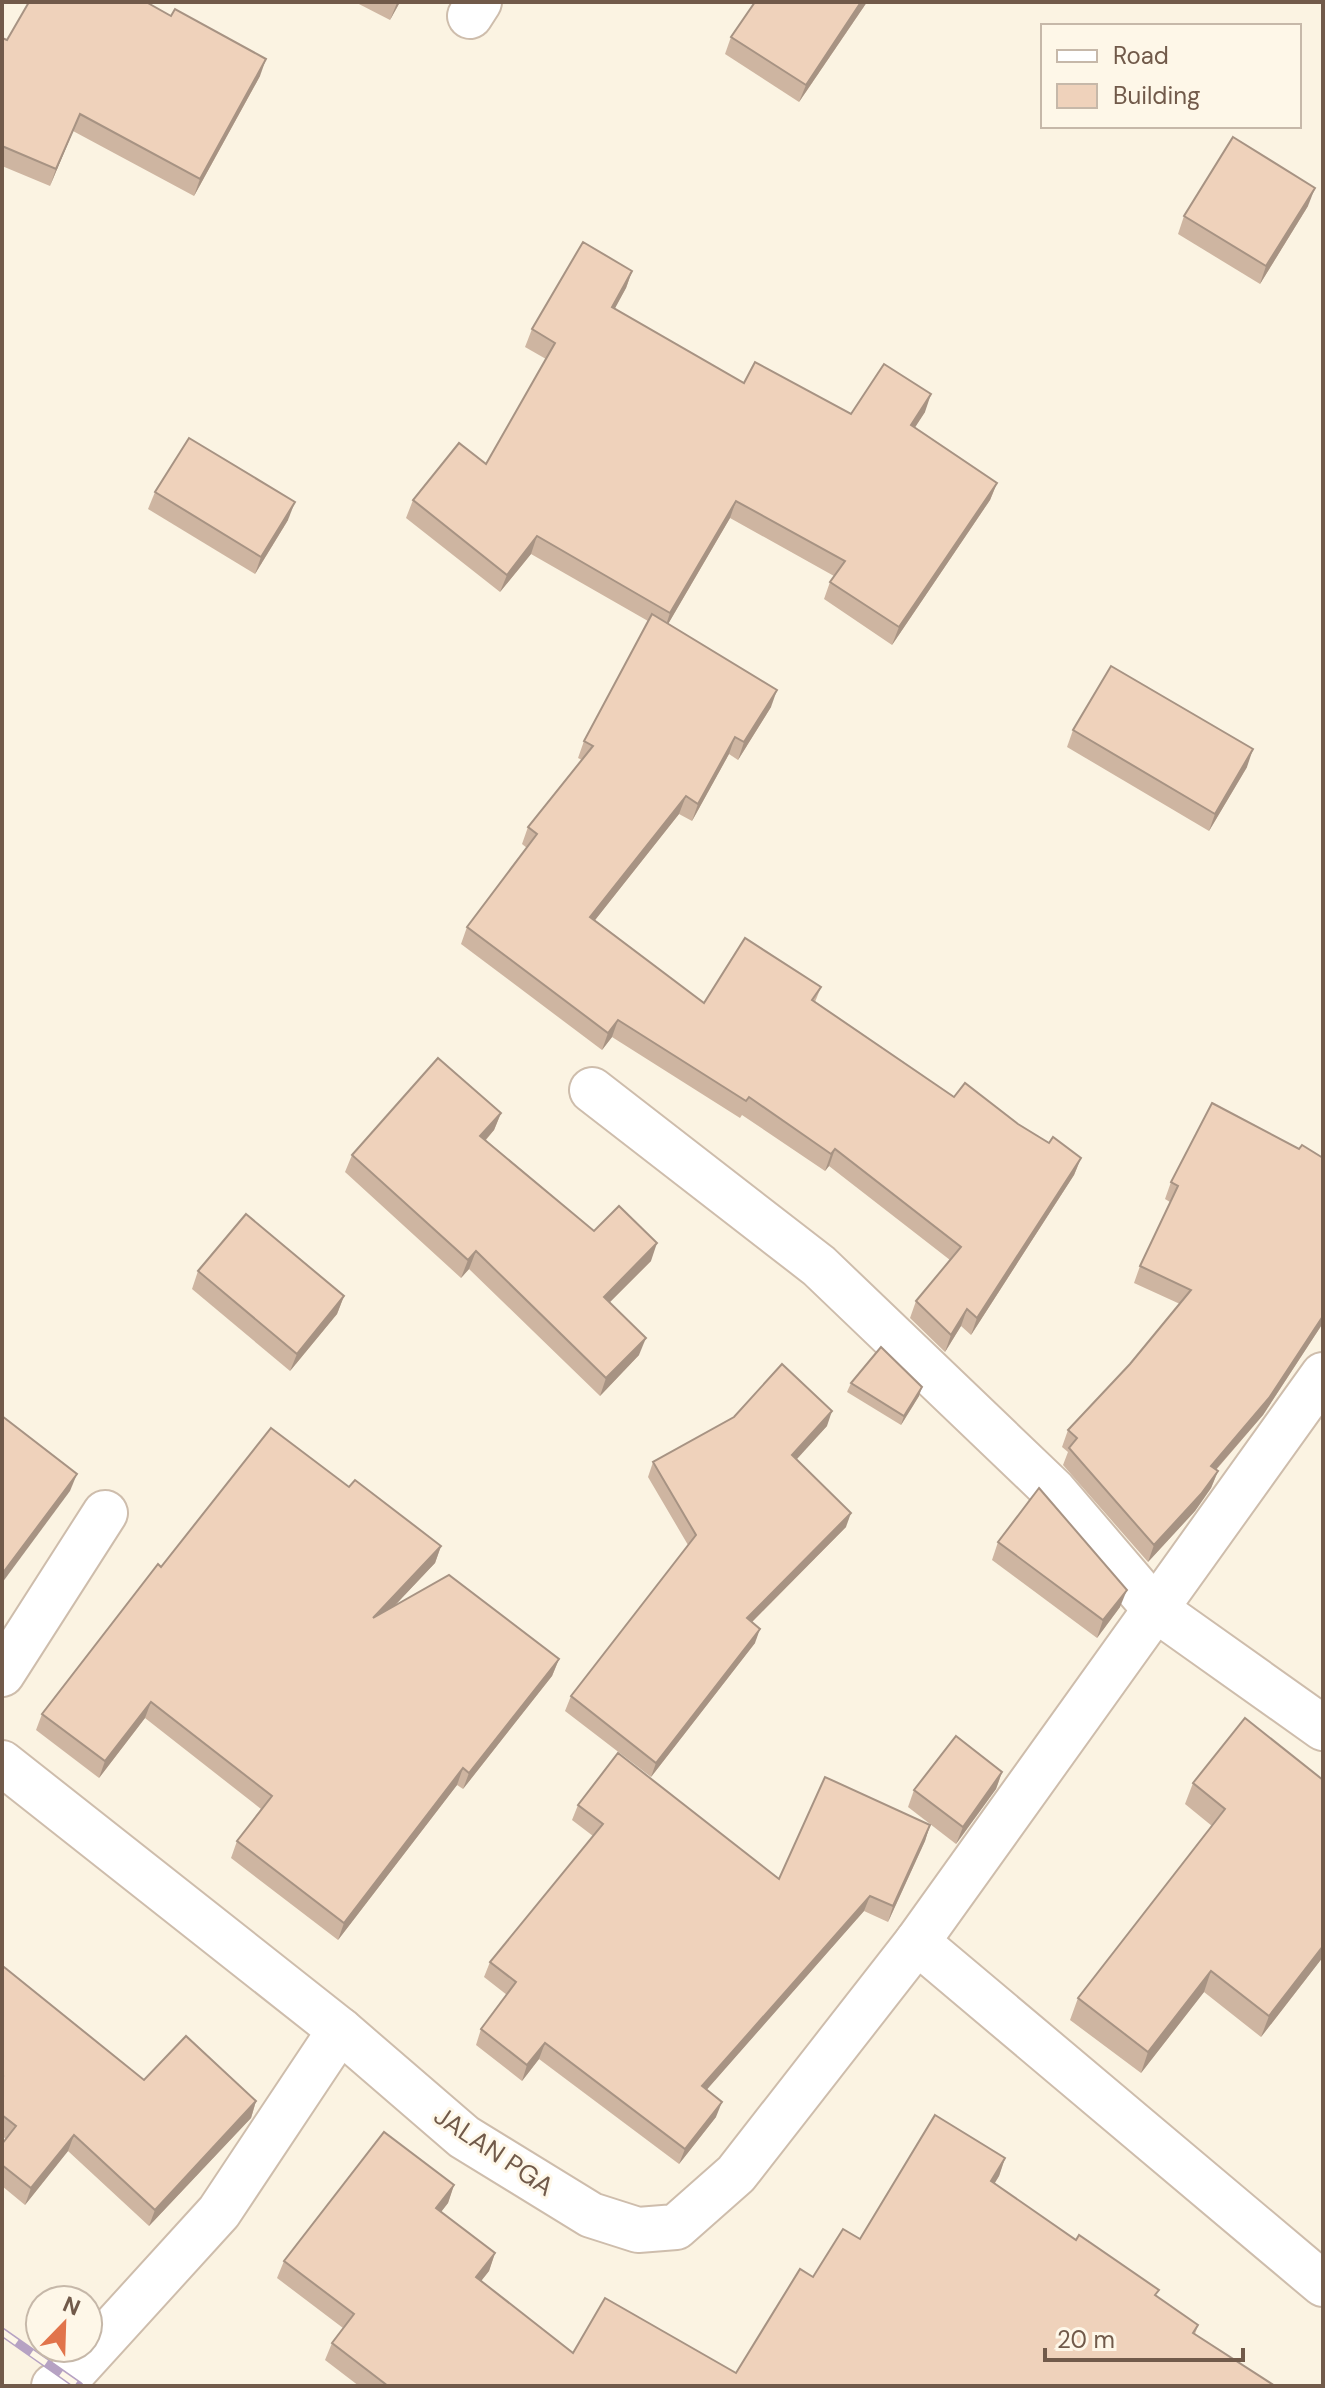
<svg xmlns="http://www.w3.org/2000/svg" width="1325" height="2388" viewBox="0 0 1325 2388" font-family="'DM Sans',sans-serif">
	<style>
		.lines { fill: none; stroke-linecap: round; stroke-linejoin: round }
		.minor-casing { stroke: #cebdac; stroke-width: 48 }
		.minor { stroke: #fff; stroke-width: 44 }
		.rail-casing { stroke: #b6a2c3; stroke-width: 9 }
		.rail { stroke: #fef7e8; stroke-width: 6; stroke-dasharray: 18; stroke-linecap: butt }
		.wall { fill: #ceb5a1 }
		.shaded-wall { fill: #a79383 }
		.building { fill: #efd2bb; stroke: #a79383; stroke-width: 2 }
		.labels { text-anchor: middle; stroke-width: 6; stroke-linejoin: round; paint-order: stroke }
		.street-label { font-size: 26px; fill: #715a4a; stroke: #fef7e8 }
	</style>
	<rect width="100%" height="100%" fill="#fbf3e2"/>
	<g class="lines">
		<g class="minor-casing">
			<g id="minor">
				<polyline points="470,16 479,2"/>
				<polyline points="592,1090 819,1266 1054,1491 1154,1608 1323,1728"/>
				<polyline points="2,1674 105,1513"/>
				<polyline points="2,1763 340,2030 464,2137 591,2215 638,2230 676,2227 736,2174 917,1942 1323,1375"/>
				<polyline points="917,1942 1323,2284"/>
				<polyline points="54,2386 67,2379 219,2212 340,2030"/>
			</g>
		</g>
		<use href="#minor" class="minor"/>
		<g class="rail-casing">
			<polyline id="rail" points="2,2332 79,2386"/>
		</g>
		<use href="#rail" class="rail"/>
	</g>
	<g class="wall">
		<polygon points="355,2 400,2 390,20"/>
		<polygon points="867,2 799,102 725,54 731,37"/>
		<polygon points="2,38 7,40 260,76 194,196 73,131 50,186 2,166"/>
		<polygon points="1308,206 1260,284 1178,234 1184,216"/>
		<polygon points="632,271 626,288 614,309 744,383 851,414 925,412 914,428 997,483 990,500 892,645 824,599 830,582 834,576 730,518 668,624 771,707 738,760 729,754 692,821 679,814 595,920 704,1003 821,987 815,1002 954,1097 1018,1124 1049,1143 1081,1158 1074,1175 971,1335 961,1326 945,1352 910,1318 916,1301 950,1260 829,1166 825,1171 742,1115 740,1118 612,1037 602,1050 461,944 467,927 527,848 522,844 528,827 582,760 578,758 584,741 648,621 531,554 500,592 406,518 413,500 486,464 546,359 525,347 532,329"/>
		<polygon points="155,492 288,520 255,574 148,509"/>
		<polygon points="1073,730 1247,767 1209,831 1067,747"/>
		<polygon points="501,1113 494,1130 486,1140 594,1231 651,1261 610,1302 639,1355 600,1396 469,1269 461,1278 345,1172 352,1155"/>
		<polygon points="1299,1149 1323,1158 1323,1323 1263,1415 1216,1470 1218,1471 1211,1488 1195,1511 1148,1562 1063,1465 1068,1452 1062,1447 1068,1430 1130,1364 1180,1304 1134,1283 1140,1266 1170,1202 1165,1199 1171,1182"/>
		<polygon points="198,1271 344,1296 337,1314 290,1371 192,1289"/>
		<polygon points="851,1383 919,1396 901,1425 847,1392"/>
		<polygon points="827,1426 796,1459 846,1527 752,1622 755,1643 651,1777 565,1711 571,1696 688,1545 648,1477 653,1462"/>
		<polygon points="998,1542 1120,1607 1097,1638 992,1560"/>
		<polygon points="441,1546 435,1563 394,1606 559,1659 552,1676 463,1789 457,1785 338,1940 231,1858 237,1841 261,1809 145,1718 99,1778 36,1730 42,1714 161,1567"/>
		<polygon points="1002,1772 996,1789 956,1844 908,1807 914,1790"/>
		<polygon points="1323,1780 1323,1957 1261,2037 1204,1992 1141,2073 1070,2020 1078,1998 1212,1826 1185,1804 1193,1783"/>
		<polygon points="578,1805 779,1879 930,1825 925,1841 888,1922 864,1911 706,2090 716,2117 679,2164 539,2059 522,2081 476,2045 481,2029 507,1995 484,1977 490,1962 593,1836 572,1820"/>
		<polygon points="2,1969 144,2080 256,2101 251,2118 149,2226 68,2151 25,2205 2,2186 2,2144 6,2139 2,2136"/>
		<polygon points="1005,2158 999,2176 994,2184 1198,2325 1195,2334 1275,2386 359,2386 325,2360 332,2343 343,2328 277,2278 284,2261 454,2185 448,2203 441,2212 495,2253 489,2271 481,2281 573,2353 736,2373 813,2277 860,2239"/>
	</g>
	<g class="shaded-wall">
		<polygon points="397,2 400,2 390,20 397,3"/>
		<polygon points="861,2 867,2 799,102 806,85"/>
		<polygon points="266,59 260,76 194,196 200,179"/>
		<polygon points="80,114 73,131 50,186 56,169"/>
		<polygon points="1315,188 1308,206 1260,284 1266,266"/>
		<polygon points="632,271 626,288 606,325 612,307"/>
		<polygon points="931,394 925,412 905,443 911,425"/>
		<polygon points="997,483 990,500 892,645 899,627"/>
		<polygon points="736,501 730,518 664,631 670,613"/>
		<polygon points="295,502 288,520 255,574 261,557"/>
		<polygon points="537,536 531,554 500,592 507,575"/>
		<polygon points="777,690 771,707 738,760 744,742"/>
		<polygon points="735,737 729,754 692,821 698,804"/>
		<polygon points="1253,749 1247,767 1209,831 1215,814"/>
		<polygon points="686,796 679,814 584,934 590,917"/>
		<polygon points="618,1020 612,1037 602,1050 608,1033"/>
		<polygon points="501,1113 494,1130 474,1153 480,1136"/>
		<polygon points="835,1149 829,1166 825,1171 831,1154"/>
		<polygon points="1081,1158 1074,1175 971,1335 977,1318"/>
		<polygon points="657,1243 651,1261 598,1314 604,1297"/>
		<polygon points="476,1251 469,1269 461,1278 468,1260"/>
		<polygon points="344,1296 337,1314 290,1371 297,1354"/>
		<polygon points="967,1309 961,1326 945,1352 951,1335"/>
		<polygon points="1323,1316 1323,1323 1263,1415 1205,1482 1211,1466"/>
		<polygon points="646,1338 639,1355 600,1396 606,1378"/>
		<polygon points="922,1387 919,1396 901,1425 904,1416"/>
		<polygon points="832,1411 827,1426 787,1470 792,1455"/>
		<polygon points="1218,1471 1211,1488 1195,1511 1148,1562 1154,1545"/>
		<polygon points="77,1474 70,1491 2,1583 2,1574"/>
		<polygon points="851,1513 846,1527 742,1632 747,1618"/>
		<polygon points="441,1546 435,1563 367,1635 373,1618"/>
		<polygon points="1127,1590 1120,1607 1097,1638 1103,1620"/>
		<polygon points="760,1629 755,1643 651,1777 656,1763"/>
		<polygon points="559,1659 552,1676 463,1789 469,1773"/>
		<polygon points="151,1702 145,1718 99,1778 105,1761"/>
		<polygon points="463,1768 457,1785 338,1940 344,1923"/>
		<polygon points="1002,1772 996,1789 956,1844 963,1827"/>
		<polygon points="930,1825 925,1841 888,1922 893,1906"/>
		<polygon points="870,1896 864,1911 696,2102 702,2086"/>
		<polygon points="1323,1946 1323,1957 1261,2037 1269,2016"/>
		<polygon points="1211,1971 1204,1992 1141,2073 1148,2052"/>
		<polygon points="545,2043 539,2059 522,2081 527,2065"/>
		<polygon points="256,2101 251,2118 149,2226 155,2210"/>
		<polygon points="722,2102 716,2117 679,2164 685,2149"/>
		<polygon points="74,2135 68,2151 25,2205 31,2188"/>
		<polygon points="1005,2158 999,2176 985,2199 991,2181"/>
		<polygon points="454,2185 448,2203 430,2226 436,2208"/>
		<polygon points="495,2253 489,2271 470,2295 476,2277"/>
	</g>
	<g class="building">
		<polygon points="29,2 146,2 171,16 175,9 266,59 200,179 80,114 56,169 2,146 2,38 7,40"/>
		<polygon points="755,2 861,2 806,85 731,37"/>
		<polygon points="1233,137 1315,188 1266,266 1184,216"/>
		<polygon points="583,242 632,271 612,307 744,383 755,362 851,414 884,364 931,394 911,425 997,483 899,627 830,582 845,561 736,501 670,613 537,536 507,575 413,500 459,443 486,464 555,343 532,329"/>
		<polygon points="189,438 295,502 261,557 155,492"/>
		<polygon points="652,614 777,690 744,742 735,737 698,804 686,796 590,917 704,1003 745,938 821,987 812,1000 954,1097 965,1083 1018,1124 1049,1143 1053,1137 1081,1158 977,1318 967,1309 951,1335 916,1301 961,1247 835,1149 831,1154 749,1097 746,1101 618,1020 608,1033 467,927 537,834 528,827 593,746 584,741"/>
		<polygon points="1111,666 1253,749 1215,814 1073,730"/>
		<polygon points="438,1058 501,1113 480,1136 594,1231 619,1206 657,1243 604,1297 646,1338 606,1378 476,1251 468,1260 352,1155"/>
		<polygon points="1212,1103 1299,1149 1302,1145 1323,1158 1323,1316 1269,1398 1211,1466 1218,1471 1201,1494 1154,1545 1069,1448 1077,1438 1068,1430 1130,1364 1191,1290 1140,1266 1178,1186 1171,1182"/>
		<polygon points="246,1214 344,1296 297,1354 198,1271"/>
		<polygon points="881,1347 922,1387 904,1416 851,1383"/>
		<polygon points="782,1364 832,1411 792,1455 851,1513 747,1618 760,1629 656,1763 571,1696 696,1535 653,1462 734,1417"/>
		<polygon points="2,1416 77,1474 2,1574"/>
		<polygon points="271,1428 349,1487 355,1480 441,1546 373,1618 449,1575 559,1659 469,1773 463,1768 344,1923 237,1841 272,1796 151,1702 105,1761 42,1714 158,1564 161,1567"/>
		<polygon points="1039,1488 1127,1590 1103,1620 998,1542"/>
		<polygon points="1245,1718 1323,1780 1323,1946 1269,2016 1211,1971 1148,2052 1078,1998 1225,1809 1193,1783"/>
		<polygon points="956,1736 1002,1772 963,1827 914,1790"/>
		<polygon points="618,1753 779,1879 825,1777 930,1825 893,1906 870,1896 702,2086 722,2102 685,2149 545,2043 527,2065 481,2029 516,1982 490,1962 603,1824 578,1805"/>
		<polygon points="4,1967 144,2080 186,2036 256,2101 155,2210 74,2135 31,2188 2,2165 2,2144 16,2126 2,2115 2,2077 3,2076 2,2075 2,1969"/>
		<polygon points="935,2115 1005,2158 991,2181 1076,2240 1079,2235 1159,2290 1155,2295 1198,2325 1193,2333 1275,2386 388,2386 332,2343 354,2314 284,2261 384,2132 454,2185 436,2208 495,2253 476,2277 573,2353 605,2298 736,2373 800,2269 813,2277 843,2229 860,2239"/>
	</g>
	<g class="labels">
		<g class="street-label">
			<text transform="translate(494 2151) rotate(34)" y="9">JALAN PGA</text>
		</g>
	</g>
	<rect width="1325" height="2388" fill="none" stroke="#715a4a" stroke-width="8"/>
	<rect x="1041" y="24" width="260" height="104" fill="#fef7e8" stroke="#c6b8a9" stroke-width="2"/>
	<rect x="1057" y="50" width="40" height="12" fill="#ffffff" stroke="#c6b8a9" stroke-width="2"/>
	<text x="1113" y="64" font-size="24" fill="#715a4a">Road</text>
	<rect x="1057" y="84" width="40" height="24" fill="#efd2bb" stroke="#c6b8a9" stroke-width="2"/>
	<text x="1113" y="104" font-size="24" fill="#715a4a">Building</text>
	<g transform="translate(64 2324) rotate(23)"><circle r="38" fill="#fef7e8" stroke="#c6b8a9" stroke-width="2"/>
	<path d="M0-6L14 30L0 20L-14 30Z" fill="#e1744b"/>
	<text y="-12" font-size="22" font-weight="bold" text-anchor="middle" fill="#715a4a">N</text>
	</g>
	<path d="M1045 2348v12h198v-12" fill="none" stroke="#715a4a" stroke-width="4"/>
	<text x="1057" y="2348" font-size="24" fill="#715a4a" stroke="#fef7e8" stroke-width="6" paint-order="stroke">20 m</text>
</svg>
